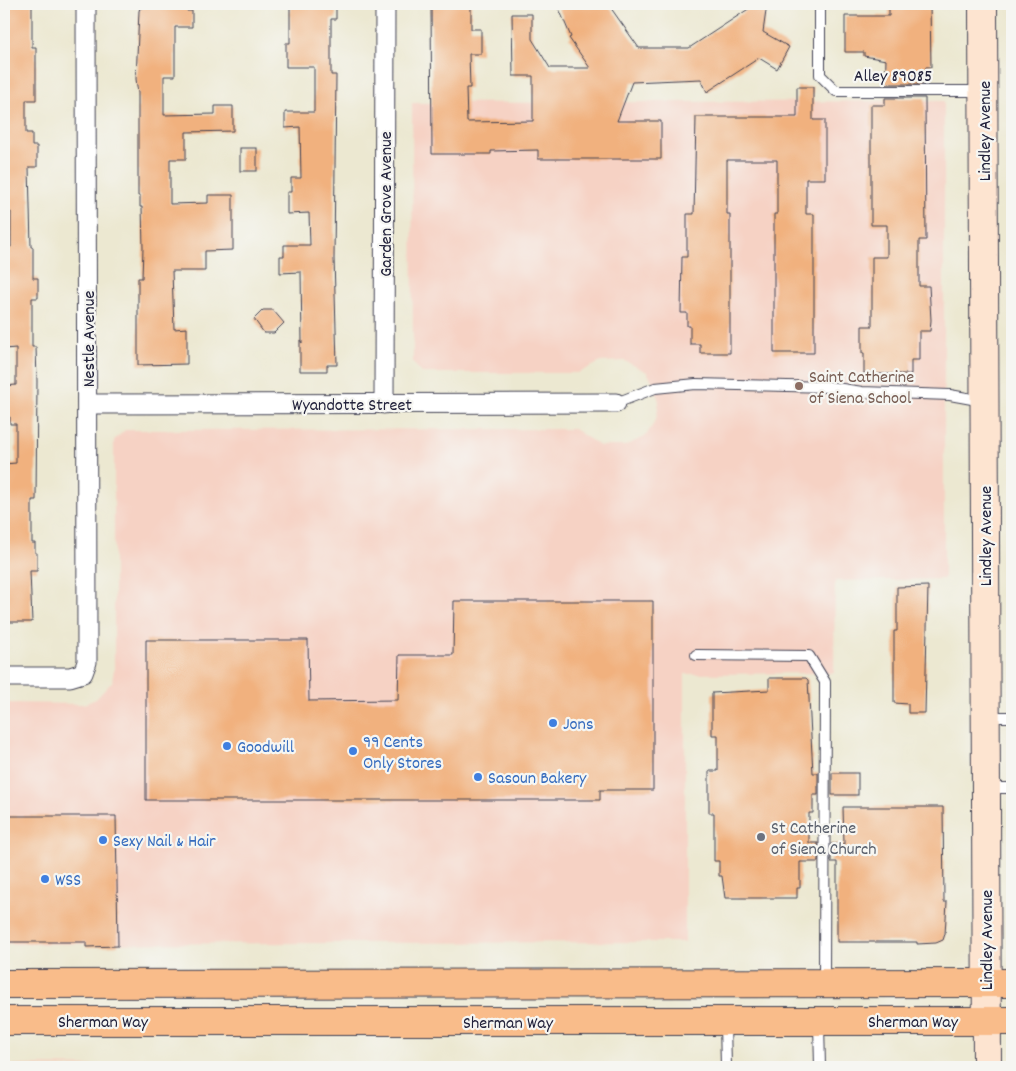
<svg xmlns="http://www.w3.org/2000/svg" width="1016" height="1071" viewBox="0 0 1016 1071" font-family="Dekko,sans-serif">
	<style>
		.built { fill: #f6d2c4 }
		.building { fill: #f1b17e }
		.lines { fill: none; stroke-linecap: round; stroke-linejoin: round }
		.lane-casing { stroke: #404052; stroke-width: 12 }
		.street-casing { stroke: #404052; stroke-width: 21 }
		.secondary-casing { stroke: #404052; stroke-width: 30 }
		.primary-casing { stroke: #404052; stroke-width: 30 }
		.lane { stroke: #fff; stroke-width: 10 }
		.street { stroke: #fff; stroke-width: 19 }
		.secondary { stroke: #fde4d0; stroke-width: 28 }
		.primary { stroke: #f9bc8a; stroke-width: 28 }
		.education-dot { fill: #8d6e63; stroke: #f6f6f2; stroke-width: 2 }
		.shop-dot { fill: #3f7fe0; stroke: #f6f6f2; stroke-width: 2 }
		.worship-dot { fill: #6b7280; stroke: #f6f6f2; stroke-width: 2 }
		.labels { text-anchor: middle; stroke-width: 4.5; stroke-linejoin: round; paint-order: stroke }
		.street-label { font-size: 18px; fill: #22223b; stroke: #f6f6f2 }
		.education-label { font-size: 18px; fill: #785e54; stroke: #f6f6f2; text-anchor: start }
		.shop-label { font-size: 18px; fill: #366cbe; stroke: #f6f6f2; text-anchor: start }
		.worship-label { font-size: 18px; fill: #5b616d; stroke: #f6f6f2; text-anchor: start }
	</style>
	<rect width="100%" height="100%" fill="#f6f6f2"/>
	<filter id="ink" filterUnits="userSpaceOnUse"><feTurbulence type="fractalNoise" baseFrequency=".02" numOctaves="2"/><feDisplacementMap in="SourceGraphic" scale="10" xChannelSelector="R" yChannelSelector="G"/><feConvolveMatrix kernelMatrix="1 2 1 2 8 2 1 2 1" color-interpolation-filters="sRGB"/></filter>
	<filter id="wash" filterUnits="userSpaceOnUse"><feTurbulence type="fractalNoise" baseFrequency=".0096" numOctaves="4" result="noise"/><feDisplacementMap in="SourceGraphic" scale="20" xChannelSelector="R" yChannelSelector="G"/><feGaussianBlur stdDeviation="1.12" result="paint"/><feColorMatrix in="noise" values="0 0 0 0 0 0 0 0 0 0 0 0 0 0 0 0 0 1.4 0 .05"/><feComposite in="paint" operator="in"/></filter>
	<g filter="url(#wash)">
		<rect width="100%" height="100%" fill="#ece8d1"/>
		<g class="built">
			<polygon points="944,101 944,579 835,581 834,673 685,674 685,942 4,944 4,703 84,704 96,699 112,682 114,669 114,440 125,430 574,429 600,446 624,446 645,437 656,420 659,402 654,384 647,372 625,361 601,362 578,373 422,373 413,363 412,103"/>
			<polygon points="886,1060 940,1067 830,1067 830,1065"/>
			<polygon points="4,1065 251,1067 4,1067"/>
		</g>
		<g id="blocks">
			<g class="building">
				<polygon points="32,4 32,47 36,47 36,100 26,100 26,133 32,133 32,146 37,146 37,167 29,167 31,247 33,247 33,278 38,278 38,298 32,298 32,347 36,347 37,381 36,500 32,500 32,543 35,543 35,553 37,553 37,571 30,571 32,622 4,622 4,464 16,463 16,424 10,424 10,417 4,417 4,386 16,385 16,348 4,349 4,247 11,247 11,212 4,212 4,5"/>
				<polygon points="143,4 187,4 187,11 192,11 192,27 175,27 175,76 164,76 164,115 215,114 215,106 233,106 233,131 186,132 186,159 170,159 170,204 208,203 208,195 233,195 233,250 205,251 205,271 172,271 174,329 187,328 187,364 138,365 138,278 142,278 143,248 142,207 140,207 140,196 138,196 138,93 136,79 139,11 140,8 143,8"/>
				<polygon points="290,4 336,4 336,19 331,19 331,75 336,75 334,258 337,365 327,365 327,371 300,371 300,340 302,343 301,272 280,273 280,256 284,256 284,245 310,245 309,213 287,214 287,192 291,192 291,178 301,178 300,127 285,128 285,112 314,112 314,67 286,67 286,43 290,43"/>
				<polygon points="431,4 471,4 471,29 481,29 481,54 469,54 470,88 466,88 467,122 533,121 533,76 513,76 512,14 532,14 532,39 550,68 590,68 569,38 571,37 557,4 608,4 639,48 689,48 756,4 767,4 763,32 789,47 777,69 759,58 707,92 701,79 632,82 617,121 661,121 661,159 538,159 538,150 491,151 491,154 432,154"/>
				<polygon points="889,4 930,4 931,67 926,67 925,84 885,84 886,60 864,56 864,52 845,52 845,16 889,16"/>
				<polygon points="797,87 813,87 813,120 825,120 825,179 806,179 806,214 814,214 814,353 774,353 774,214 777,214 777,160 727,160 727,214 730,214 730,353 700,353 700,344 690,344 690,326 687,326 687,313 681,313 682,257 687,257 687,214 694,214 696,117 797,117"/>
				<polygon points="885,98 925,98 926,240 919,240 919,286 929,286 931,320 930,331 919,331 919,360 911,360 911,374 864,374 864,353 862,353 862,326 872,326 872,257 887,257 887,225 871,225 871,105 885,105"/>
				<rect x="240" y="148" width="17" height="23"/>
				<polygon points="263,310 273,310 284,323 274,333 264,333 254,319"/>
				<polygon points="928,586 925,713 908,713 908,704 894,703 894,631 897,631 897,587"/>
				<polygon points="454,601 653,601 653,790 600,790 600,800 146,800 146,640 308,640 309,701 398,700 399,655 453,655"/>
				<polygon points="769,678 806,678 808,680 813,773 818,773 818,795 813,795 813,813 809,813 809,843 818,843 818,862 800,862 800,888 797,888 797,898 725,898 722,876 719,876 719,861 714,861 714,813 709,813 709,771 718,771 718,735 712,735 712,693 769,690"/>
				<rect x="832" y="773" width="26" height="22"/>
				<polygon points="843,807 943,807 944,902 947,902 945,934 943,940 936,943 917,944 917,942 837,942 837,862 831,862 831,844 844,844"/>
				<polygon points="4,816 116,816 118,946 86,947 86,942 4,942"/>
			</g>
		</g>
	</g>
	<g filter="url(#ink)">
		<use href="#blocks" fill-opacity="0" stroke="#404052" stroke-width="1"/>
		<g class="lines">
			<g class="lane-casing">
				<g id="lane">
					<polyline points="820,4 820,75 836,91 983,91"/>
					<polyline points="616,403 655,388 696,384 829,387 862,392 950,395 983,401"/>
					<polyline points="696,655 809,656 825,682 824,983"/>
					<polyline points="987,717 1012,717"/>
					<polyline points="986,788 1012,788"/>
					<polyline points="725,1023 726,1067"/>
					<polyline points="819,1023 820,1067"/>
				</g>
			</g>
			<g class="street-casing">
				<g id="street">
					<polyline points="88,404 616,403"/>
					<polyline points="384,404 385,4"/>
					<polyline points="4,677 70,677 83,673 87,662 86,4"/>
				</g>
			</g>
			<g class="secondary-casing">
				<polyline id="secondary" points="983,4 987,1067"/>
			</g>
			<g class="primary-casing">
				<g id="primary">
					<polyline points="4,984 1012,983"/>
					<polyline points="4,1021 1012,1021"/>
				</g>
			</g>
			<use href="#lane" class="lane"/>
			<use href="#street" class="street"/>
			<use href="#secondary" class="secondary"/>
			<use href="#primary" class="primary"/>
		</g>
	</g>
	<circle class="education-dot" cx="799" cy="386" r="5"/>
	<g class="shop-dot">
		<circle cx="553" cy="723" r="5"/>
		<circle cx="227" cy="746" r="5"/>
		<circle cx="353" cy="751" r="5"/>
		<circle cx="478" cy="777" r="5"/>
		<circle cx="103" cy="840" r="5"/>
		<circle cx="45" cy="879" r="5"/>
	</g>
	<circle class="worship-dot" cx="761" cy="837" r="5"/>
	<g class="labels">
		<g class="street-label">
			<text x="893" y="81">Alley 89085</text>
			<text transform="translate(984 131) rotate(-90)" y="6">Lindley Avenue</text>
			<text transform="translate(385 204) rotate(-90)" y="6">Garden Grove Avenue</text>
			<text transform="translate(88 339) rotate(-90)" y="6">Nestle Avenue</text>
			<text x="352" y="410">Wyandotte Street</text>
			<text transform="translate(985 536) rotate(-90)" y="6">Lindley Avenue</text>
			<text transform="translate(986 940) rotate(-90)" y="6">Lindley Avenue</text>
			<text x="103" y="1027">Sherman Way</text>
			<text x="913" y="1027">Sherman Way</text>
			<text x="508" y="1028">Sherman Way</text>
		</g>
		<g class="education-label">
			<text x="809" y="382">Saint Catherine<tspan x="809" dy="21">of Siena School</tspan></text>
		</g>
		<g class="shop-label">
			<text x="563" y="729">Jons</text>
			<text x="363" y="747">99 Cents<tspan x="363" dy="21">Only Stores</tspan></text>
			<text x="237" y="752">Goodwill</text>
			<text x="488" y="783">Sasoun Bakery</text>
			<text x="113" y="846">Sexy Nail &amp; Hair</text>
			<text x="55" y="885">WSS</text>
		</g>
		<g class="worship-label">
			<text x="771" y="833">St Catherine<tspan x="771" dy="21">of Siena Church</tspan></text>
		</g>
	</g>
	<rect width="1016" height="1071" fill="none" stroke="#f6f6f2" stroke-width="20"/>
</svg>
